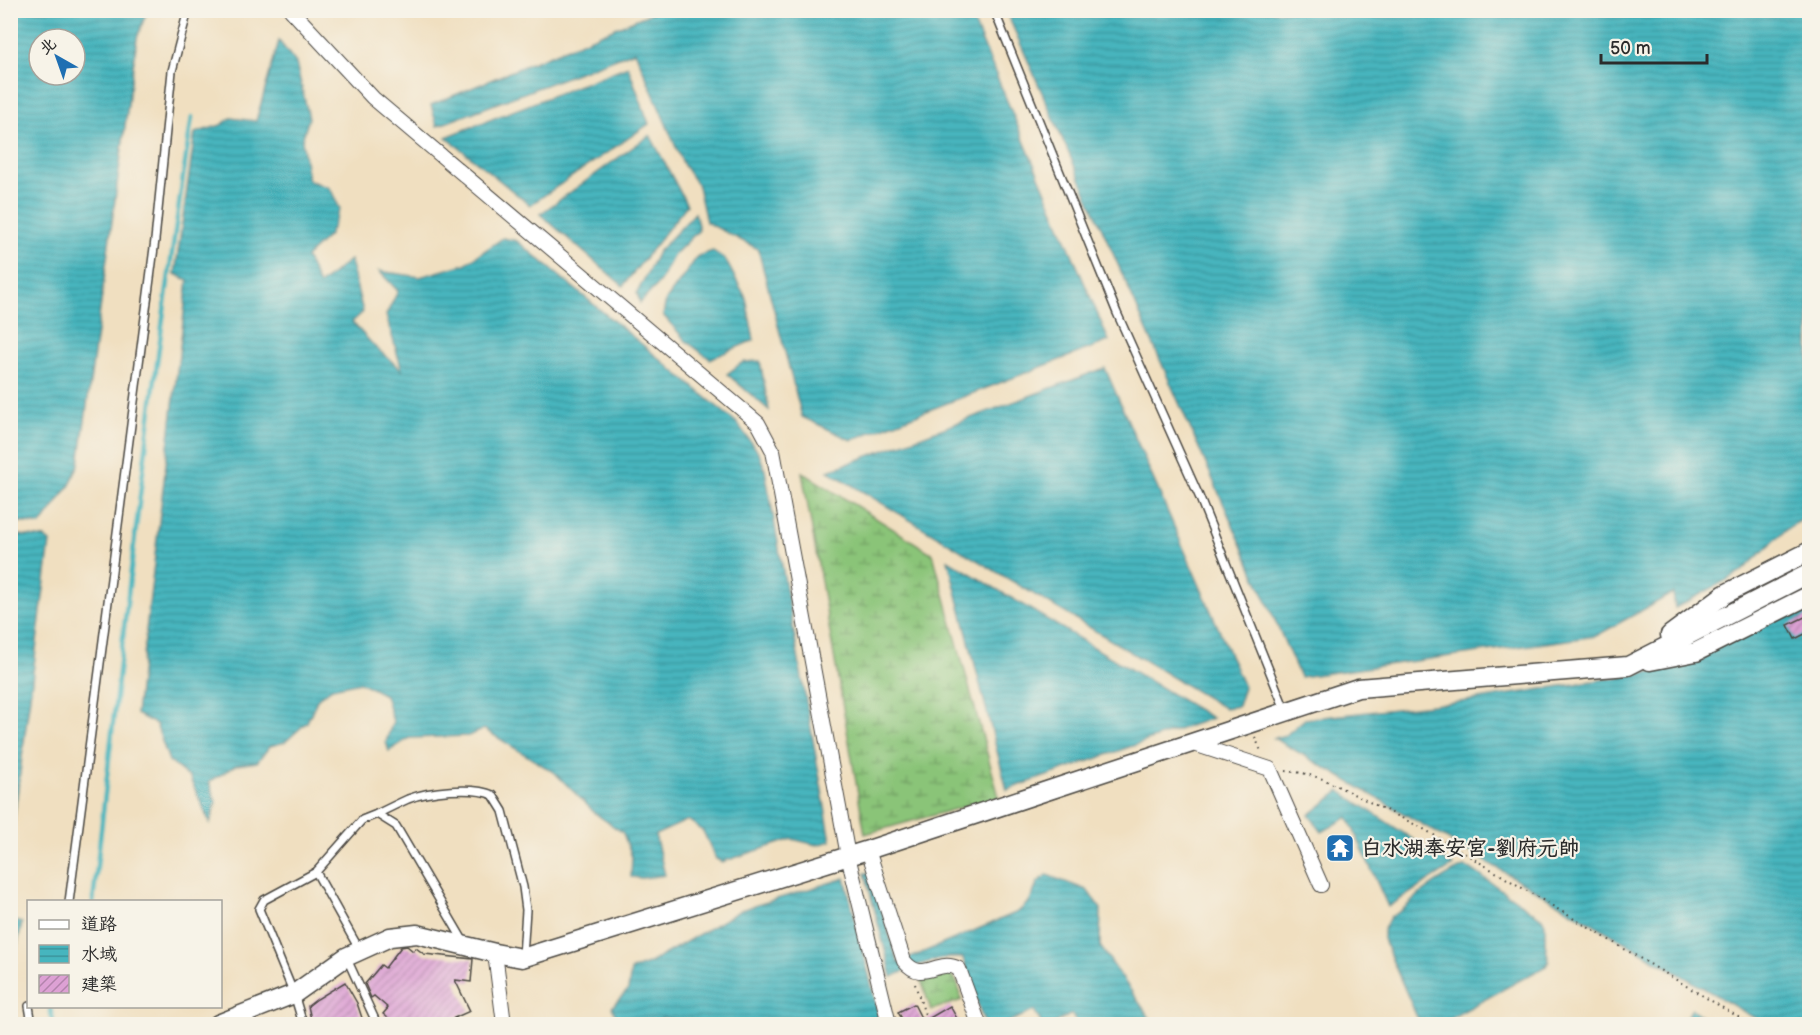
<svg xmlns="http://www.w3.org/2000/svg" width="1820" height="1035" viewBox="0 0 1820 1035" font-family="'Balsamiq Sans','LXGW WenKai TC',sans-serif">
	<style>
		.wetland { fill: url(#wetland-marsh); stroke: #5a7852; stroke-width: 1.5 }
		.water { fill: url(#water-rules); stroke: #387074; stroke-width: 1.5; fill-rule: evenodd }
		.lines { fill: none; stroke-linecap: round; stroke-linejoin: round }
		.stream { stroke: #46b5be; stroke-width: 4.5 }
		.building { fill: url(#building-hatch) }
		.service-casing { stroke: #494641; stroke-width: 10 }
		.minor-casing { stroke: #494641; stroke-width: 16 }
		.tertiary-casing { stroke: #494641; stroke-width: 21 }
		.path { stroke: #494641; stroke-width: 2; stroke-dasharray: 1.5 4.5; stroke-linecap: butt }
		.service { stroke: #fff; stroke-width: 7 }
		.minor { stroke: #fff; stroke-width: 14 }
		.tertiary { stroke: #fff; stroke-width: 18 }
		.labels { text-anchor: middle; stroke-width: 4.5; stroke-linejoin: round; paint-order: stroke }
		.poi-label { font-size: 21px; font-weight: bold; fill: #2b2b2b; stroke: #f7f3e8; text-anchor: start }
	</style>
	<defs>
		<pattern id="wetland-marsh" width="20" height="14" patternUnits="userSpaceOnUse" patternTransform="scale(1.5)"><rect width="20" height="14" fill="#8ac478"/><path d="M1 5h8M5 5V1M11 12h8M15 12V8" fill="none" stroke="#719f63"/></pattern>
		<pattern id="water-rules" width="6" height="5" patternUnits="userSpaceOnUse" patternTransform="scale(1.5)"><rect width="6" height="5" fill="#46b5be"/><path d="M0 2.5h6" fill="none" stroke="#3b939b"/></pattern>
		<pattern id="building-hatch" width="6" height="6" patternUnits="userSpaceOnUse" patternTransform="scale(1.5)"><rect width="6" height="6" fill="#dda1d4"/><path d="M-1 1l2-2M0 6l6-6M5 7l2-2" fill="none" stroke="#b383ac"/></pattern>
	</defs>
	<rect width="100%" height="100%" fill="#f7f3e8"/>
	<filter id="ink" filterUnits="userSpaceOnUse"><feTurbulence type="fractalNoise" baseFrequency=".0167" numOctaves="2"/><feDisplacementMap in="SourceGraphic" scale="12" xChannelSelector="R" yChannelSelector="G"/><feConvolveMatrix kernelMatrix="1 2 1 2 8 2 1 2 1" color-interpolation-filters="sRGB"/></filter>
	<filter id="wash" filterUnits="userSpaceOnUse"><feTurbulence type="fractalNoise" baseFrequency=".008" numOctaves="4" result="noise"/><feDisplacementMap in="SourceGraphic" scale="24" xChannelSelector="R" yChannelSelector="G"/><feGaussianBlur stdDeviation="1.35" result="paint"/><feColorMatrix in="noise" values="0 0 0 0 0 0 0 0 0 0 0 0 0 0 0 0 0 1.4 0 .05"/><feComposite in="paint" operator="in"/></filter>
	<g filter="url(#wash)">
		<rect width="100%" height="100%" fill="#f0dfc0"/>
		<g class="wetland">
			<polygon points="802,472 933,554 999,797 865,834"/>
			<path d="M943,973c15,1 15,14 19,27l-31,10 -10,-30z"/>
		</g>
		<g class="water">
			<path d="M11,10l136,1 -10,27 -58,426 -9,21 -29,40 -30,-4zM39,39h36v36h-36z"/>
			<polygon points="656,11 969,11 1109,341 851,440 802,417 758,249 706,222 698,186 683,164 635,51 437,126 431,105"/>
			<polygon points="1006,11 1809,11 1809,516 1789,527 1740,573 1675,608 1673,593 1596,636 1300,677"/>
			<polygon points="279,41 296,63 309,118 302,140 308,180 330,188 340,209 329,235 306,257 319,285 350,260 363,312 352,322 375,347 402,370 386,315 398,291 379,271 420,277 465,264 503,238 517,241 737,423 759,453 765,470 831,841 817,845 792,839 722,862 716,859 703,831 688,820 655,835 665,875 642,878 631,877 632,857 623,833 596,814 555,773 484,729 468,736 409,738 389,751 386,742 393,721 385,695 360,682 332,688 318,698 307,722 285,742 270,746 257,762 236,765 209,782 216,802 210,823 190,778 169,761 156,724 136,714 188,280 175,274 195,133 221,125 231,118 256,121"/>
			<polygon points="628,66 649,124 530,205 446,137"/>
			<polygon points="650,135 687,205 623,286 540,214"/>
			<polygon points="695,213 699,230 674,255 659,283 640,303 637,293 658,252"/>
			<polygon points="713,251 725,259 746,298 754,340 710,359 686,341 663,315 666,300 698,256"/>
			<polygon points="760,361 769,410 727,374 743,362"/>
			<polygon points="1105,368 1244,687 1238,706 1224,708 828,471"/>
			<polygon points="11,534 45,538 50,542 11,842"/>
			<polygon points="948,560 1212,718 1007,790"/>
			<polygon points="1809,604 1809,1024 1765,1024 1274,738 1286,735 1305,719 1460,702 1664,670"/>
			<polygon points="1340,791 1453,866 1388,907 1348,817 1322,832 1309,815"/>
			<path d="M1464,867l7,2 71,49 3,6v20l4,17 -3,5 -106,58h-16l-7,-7 -34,-78v-8l7,-14c13,-5 19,-14 30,-23 13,-10 29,-21 44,-27z"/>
			<path d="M870,872l28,91 120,-51 12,-11 8,-19 9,-7 40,15 14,19 -1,37 54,78h-77l-5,-10 -20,10h-10l-8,-13 -31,13h-15l-5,-4 -20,-62c-26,-2 -48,8 -71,19l-27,-104z"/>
			<polygon points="845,878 881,1024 676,1024 673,1020 663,1018 648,1024 619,1024 612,1007 628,990 631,970 648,964 741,910"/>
			<polygon points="11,920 22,923 11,975 10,920"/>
			<polygon points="1692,1009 1712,1024 1681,1024"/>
		</g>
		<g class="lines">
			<g class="stream">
				<path d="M93,902c29,-263 59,-524 99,-785"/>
				<polyline points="50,1006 53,1024"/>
			</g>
		</g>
		<g id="blocks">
			<g class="building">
				<polygon points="1809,615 1809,632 1795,639 1788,625"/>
				<polygon points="407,946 413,951 416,948 424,954 473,959 471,982 455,980 470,1011 454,1018 468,1024 396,1024 383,1014 388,1008 374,996 371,998 365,984 381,965 385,968 401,947"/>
				<polygon points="345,982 357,1003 364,1024 312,1024 308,1006 317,999"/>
				<polygon points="914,1004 923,1022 950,1006 960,1024 905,1024 898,1012"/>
			</g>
		</g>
	</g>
	<g filter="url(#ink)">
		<use href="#blocks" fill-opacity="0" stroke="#494641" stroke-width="1.5"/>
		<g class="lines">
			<g class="service-casing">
				<g id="service">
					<polyline points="994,10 1117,313 1199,496 1286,712"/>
					<path d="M377,814c10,-5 20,-10 31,-15 20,-8 65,-13 85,-4l10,16 20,76 3,23 -3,46"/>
					<polyline points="69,902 155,240 172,71 188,10"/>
					<polyline points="359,949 316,872 362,820 377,814 396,826 464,942"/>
					<polyline points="347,959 377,1024"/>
					<polyline points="29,1006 32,1024"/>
					<polyline points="303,1024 294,994 259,909 264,900 316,872"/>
				</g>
			</g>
			<g class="minor-casing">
				<g id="minor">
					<polyline points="291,10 373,98 758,423 773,451 848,856 889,1024"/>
					<polyline points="1191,743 1270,769 1321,885"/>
					<path d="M868,850l36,111c20,24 32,-4 55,8l20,55"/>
					<polyline points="495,953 504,1024"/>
				</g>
			</g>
			<g class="tertiary-casing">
				<g id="tertiary">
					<polyline points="1670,635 1725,594 1810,551"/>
					<polyline points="1650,661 1696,652 1810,595"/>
					<polyline points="218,1024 294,994 346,957 390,937 417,934 495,953 522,958 868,850 1358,688 1628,666 1810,573"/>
				</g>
			</g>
			<g class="path">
				<polyline points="1255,737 1261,751"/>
				<polyline points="1286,771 1303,773 1323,779 1422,828 1750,1024"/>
				<polyline points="915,984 928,1024"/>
			</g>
			<use href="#service" class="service"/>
			<use href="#minor" class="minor"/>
			<use href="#tertiary" class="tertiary"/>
		</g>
	</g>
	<defs>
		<g id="temple-square" transform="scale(1.5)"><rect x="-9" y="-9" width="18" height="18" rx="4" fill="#1f6fb2" stroke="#f7f3e8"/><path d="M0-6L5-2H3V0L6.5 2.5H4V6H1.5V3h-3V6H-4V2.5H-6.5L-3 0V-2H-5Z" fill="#fff"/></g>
	</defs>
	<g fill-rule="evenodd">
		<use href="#temple-square" x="1340" y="848"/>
	</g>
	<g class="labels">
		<g class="poi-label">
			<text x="1361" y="855">白水湖奉安宮-劉府元帥</text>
		</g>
	</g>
	<rect width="1820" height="1035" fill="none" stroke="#f7f3e8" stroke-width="36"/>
	<rect x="27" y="900" width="195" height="108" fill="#f7f3e8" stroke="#a5a39c" stroke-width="1.5"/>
	<rect x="39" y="920" width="30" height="9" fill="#ffffff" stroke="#a5a39c" stroke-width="1.5"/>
	<text x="81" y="930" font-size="18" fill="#2b2b2b">道路</text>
	<rect x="39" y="945" width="30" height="18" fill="url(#water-rules)" stroke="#a5a39c" stroke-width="1.5"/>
	<text x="81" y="960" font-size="18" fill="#2b2b2b">水域</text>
	<rect x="39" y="975" width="30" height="18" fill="url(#building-hatch)" stroke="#a5a39c" stroke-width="1.5"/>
	<text x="81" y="990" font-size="18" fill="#2b2b2b">建築</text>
	<g transform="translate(57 57) rotate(320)"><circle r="28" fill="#f7f3e8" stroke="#a5a39c" stroke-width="1.5"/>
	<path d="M0-4.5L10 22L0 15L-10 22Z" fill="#1f6fb2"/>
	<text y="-9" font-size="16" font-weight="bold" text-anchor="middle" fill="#2b2b2b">北</text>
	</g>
	<path d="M1601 54v9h106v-9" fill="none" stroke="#2b2b2b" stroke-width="3"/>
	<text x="1610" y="54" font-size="18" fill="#2b2b2b" stroke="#f7f3e8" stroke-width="4.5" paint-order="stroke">50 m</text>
</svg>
